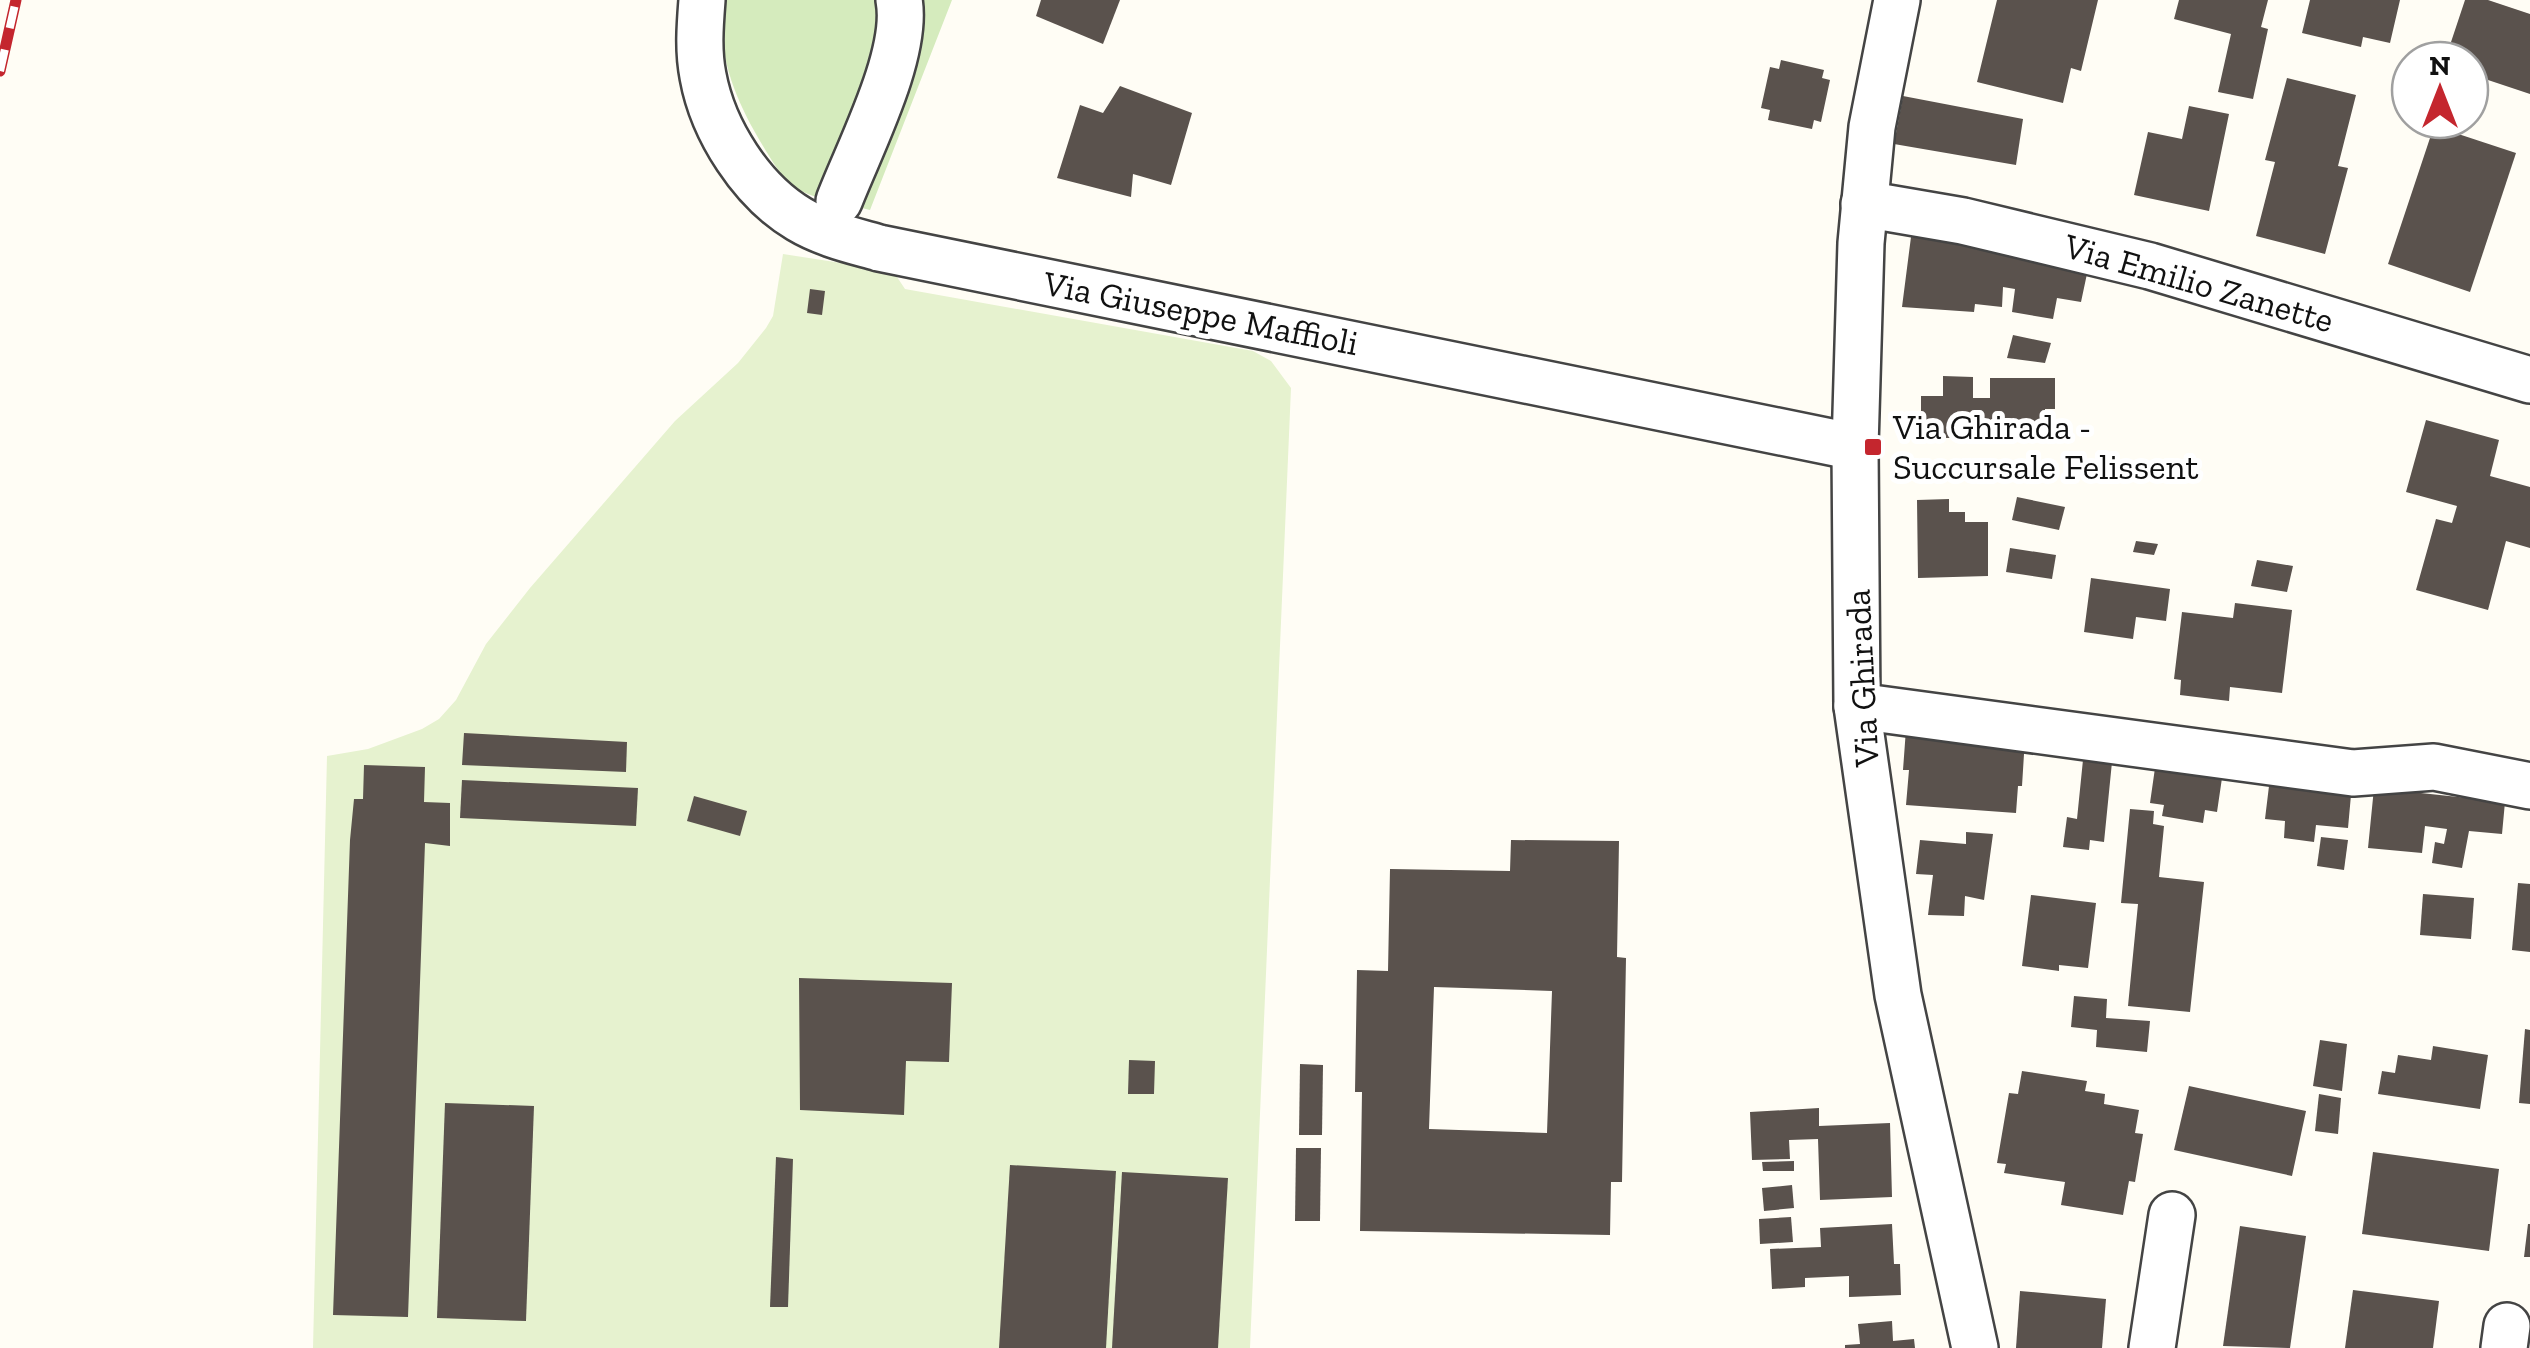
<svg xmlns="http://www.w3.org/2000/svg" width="2530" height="1348" viewBox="0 0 2530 1348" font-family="'Zilla Slab',serif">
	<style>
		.green { fill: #d5ebbd }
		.pitch { fill: #e6f2cf }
		.building { fill: #5a524d; fill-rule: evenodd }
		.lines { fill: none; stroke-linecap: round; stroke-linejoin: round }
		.minor-casing { stroke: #444; stroke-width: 50 }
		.minor { stroke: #fff; stroke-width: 45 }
		.rail-casing { stroke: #c4262e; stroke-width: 11 }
		.rail { stroke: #fff; stroke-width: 8; stroke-dasharray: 22; stroke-linecap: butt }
		.poi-dot { fill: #c4262e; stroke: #fff; stroke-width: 4 }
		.labels { text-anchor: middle; stroke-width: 10; stroke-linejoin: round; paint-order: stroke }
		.street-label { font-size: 35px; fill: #111; stroke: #fff }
		.poi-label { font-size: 35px; fill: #111; stroke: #fff; text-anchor: start }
	</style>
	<rect width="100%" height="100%" fill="#fffdf5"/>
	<path class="green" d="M724,0h228l-82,210c-20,-5 -57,-11 -74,-22 -14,-9 -25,-29 -33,-42 -27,-45 -48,-93 -39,-146z"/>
	<polygon class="pitch" points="783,254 893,271 905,289 1253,351 1271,361 1291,388 1250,1348 313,1348 327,756 368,749 422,729 439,719 456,700 486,644 530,588 675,421 738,363 766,328 773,316"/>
	<g class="building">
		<polygon points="1041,0 1120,0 1103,44 1036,16"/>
		<polygon points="1997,0 2098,0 2081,71 2071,68 2063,103 1977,82"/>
		<polygon points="2179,0 2268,0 2261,27 2268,29 2253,99 2218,92 2231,34 2174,19"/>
		<polygon points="2310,0 2400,0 2390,43 2363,37 2361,47 2302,33"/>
		<polygon points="2465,0 2488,0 2530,14 2530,94 2470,74 2470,60 2445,60"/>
		<polygon points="1781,60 1824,70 1822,78 1830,80 1821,122 1814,120 1812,129 1768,120 1770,110 1761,108 1770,67 1779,69"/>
		<polygon points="2287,78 2356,95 2338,166 2348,168 2325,254 2256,236 2275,162 2265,160"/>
		<polygon points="1120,86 1192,113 1171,185 1133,174 1131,197 1057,178 1080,105 1103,113"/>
		<polygon points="1903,96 2023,119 2016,165 1894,144"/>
		<polygon points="2189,106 2229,114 2209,211 2134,195 2148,132 2182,139"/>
		<polygon points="2434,126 2516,153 2470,292 2388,264"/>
		<polygon points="1911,237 1979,245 2088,269 2081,302 2057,298 2053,319 2012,312 2015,289 2003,287 2002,307 1975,304 1974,312 1902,307"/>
		<polygon points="810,289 825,291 822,315 807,313"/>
		<polygon points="2013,335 2051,343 2045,363 2007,358"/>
		<polygon points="1943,376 1973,377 1973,398 1990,398 1990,378 2055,378 2055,409 2045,409 2045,438 1921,438 1921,396 1943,396"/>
		<polygon points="2426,420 2499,440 2490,476 2530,487 2530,548 2506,541 2488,610 2416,590 2436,519 2452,523 2457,506 2406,492"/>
		<polygon points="2017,497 2065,507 2059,530 2012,520"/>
		<polygon points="1949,499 1949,512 1965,512 1965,522 1988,522 1988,576 1918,578 1917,500"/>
		<polygon points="2136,541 2158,544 2154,555 2133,552"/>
		<polygon points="2010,548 2056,555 2052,579 2006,572"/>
		<polygon points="2257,560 2293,566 2287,592 2251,586"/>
		<polygon points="2091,578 2170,589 2166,621 2136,617 2133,639 2084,632"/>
		<polygon points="2235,603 2292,610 2282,693 2230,687 2229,701 2180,695 2181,680 2174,679 2182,612 2233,618"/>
		<polygon points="1906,729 2025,738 2022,786 2018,786 2016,813 1906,805 1909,770 1903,770"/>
		<polygon points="464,733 627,742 626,772 462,765"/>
		<polygon points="2084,750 2113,752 2104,842 2090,840 2089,850 2063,847 2067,817 2077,819"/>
		<polygon points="364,765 425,767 424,802 450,803 450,846 425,843 408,1317 333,1315 350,840 354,799 363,799"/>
		<polygon points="2155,768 2222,778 2217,812 2205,810 2203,823 2162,816 2164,805 2150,803"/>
		<polygon points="462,780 638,788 636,826 460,818"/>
		<polygon points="2269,786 2351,795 2348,828 2316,825 2314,842 2284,838 2285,821 2265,819"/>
		<polygon points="2374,788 2505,802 2502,834 2469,831 2462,868 2432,863 2435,842 2444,844 2447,829 2425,826 2422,853 2368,848"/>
		<polygon points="694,796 747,811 740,836 687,821"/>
		<polygon points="2130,809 2154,811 2153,824 2164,826 2159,877 2204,882 2190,1012 2128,1006 2138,904 2121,903"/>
		<polygon points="1966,832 1993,834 1984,900 1965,896 1964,916 1928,915 1933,875 1916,874 1920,840 1966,844"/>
		<polygon points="2321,837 2348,840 2344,870 2317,866"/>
		<path d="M1511,840l108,1 -2,116 9,1 -4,224h-11l-1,53 -250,-4 2,-139h-7l2,-122 31,1 2,-102 120,2zM1434,987l118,4 -5,142 -118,-4z"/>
		<polygon points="2518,883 2530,884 2530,952 2512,950"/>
		<polygon points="2423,894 2474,898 2471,939 2420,935"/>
		<polygon points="2031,895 2096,903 2088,968 2059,965 2059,971 2022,966"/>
		<polygon points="799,978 952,983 949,1062 906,1061 904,1115 800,1110"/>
		<polygon points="2074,996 2107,999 2106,1018 2150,1021 2147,1052 2096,1047 2097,1030 2071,1027"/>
		<polygon points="2525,1029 2530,1030 2530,1104 2519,1103"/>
		<polygon points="2320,1040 2347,1044 2342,1091 2313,1086"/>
		<polygon points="2433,1046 2488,1055 2480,1109 2378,1094 2382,1071 2395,1073 2398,1055 2431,1060"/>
		<polygon points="1129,1060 1155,1061 1154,1094 1128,1094"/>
		<polygon points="1300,1064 1323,1065 1322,1135 1299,1135"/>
		<polygon points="2022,1071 2087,1081 2085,1091 2105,1094 2104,1104 2139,1110 2135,1133 2143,1134 2135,1182 2129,1181 2123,1215 2061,1205 2065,1182 2004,1173 2006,1164 1997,1163 2009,1093 2018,1094"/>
		<polygon points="2189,1086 2306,1111 2292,1176 2174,1150"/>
		<polygon points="2319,1094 2341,1098 2338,1134 2315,1131"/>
		<polygon points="445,1103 534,1106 526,1321 437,1318"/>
		<polygon points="1819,1108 1819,1126 1890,1123 1892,1197 1820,1200 1818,1139 1789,1140 1790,1159 1752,1160 1750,1112"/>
		<polygon points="1296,1148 1321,1148 1320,1221 1295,1221"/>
		<polygon points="2373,1152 2499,1169 2489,1251 2362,1234"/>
		<polygon points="776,1157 793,1159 788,1307 770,1307"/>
		<polygon points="1794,1161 1794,1171 1763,1171 1762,1162"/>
		<polygon points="1010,1165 1116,1171 1106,1348 999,1348"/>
		<polygon points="1122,1172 1228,1178 1218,1348 1112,1348"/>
		<polygon points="1792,1185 1794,1208 1764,1211 1762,1188"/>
		<polygon points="1791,1217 1793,1242 1760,1244 1759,1219"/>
		<polygon points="1892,1224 1894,1264 1900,1264 1901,1295 1849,1297 1849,1276 1805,1278 1805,1287 1772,1289 1770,1249 1821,1247 1820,1228"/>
		<polygon points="2528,1224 2530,1224 2530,1257 2524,1257"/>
		<polygon points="2240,1226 2306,1236 2290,1348 2223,1346"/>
		<polygon points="2353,1290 2439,1301 2433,1348 2345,1348"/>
		<polygon points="2020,1291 2106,1299 2102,1348 2016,1348"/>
		<polygon points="1892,1321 1893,1341 1914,1339 1915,1348 1845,1348 1845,1345 1860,1344 1858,1324"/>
	</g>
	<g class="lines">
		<g class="minor-casing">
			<g id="minor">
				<path d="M702,0c-2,26 -4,51 1,76 10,55 49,115 96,143 25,15 52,21 80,29l976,199"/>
				<polyline points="1897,0 1872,127 1861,243 1855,447 1857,706 1898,995 1975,1348"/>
				<path d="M839,201c20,-52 70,-147 60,-201"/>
				<polyline points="1864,204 1963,221 2150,266 2530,380"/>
				<polyline points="1857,706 2353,773 2434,767 2530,786"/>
				<polyline points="2152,1348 2172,1215"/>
				<polyline points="2504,1348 2507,1326"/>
			</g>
		</g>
		<use href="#minor" class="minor"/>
		<g class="rail-casing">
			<polyline id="rail" points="0,71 16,0"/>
		</g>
		<use href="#rail" class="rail"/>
	</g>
	<rect class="poi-dot" x="1863" y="437" width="20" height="20" rx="5"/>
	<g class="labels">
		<g class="street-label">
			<text transform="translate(2199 283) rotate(16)" y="12">Via Emilio Zanette</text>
			<text transform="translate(1201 313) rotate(11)" y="12">Via Giuseppe Maffioli</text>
			<text transform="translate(1862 678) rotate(-93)" y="12">Via Ghirada</text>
		</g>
		<g class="poi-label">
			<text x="1893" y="439">Via Ghirada -<tspan x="1893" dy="40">Succursale Felissent</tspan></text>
		</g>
	</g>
	<g transform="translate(2440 90)"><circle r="48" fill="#ffffff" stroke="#a0a0a0" stroke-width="2.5"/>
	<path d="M0-8L18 38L0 25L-18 38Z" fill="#c4262e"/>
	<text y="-15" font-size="28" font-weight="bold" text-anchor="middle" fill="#111111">N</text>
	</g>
</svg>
